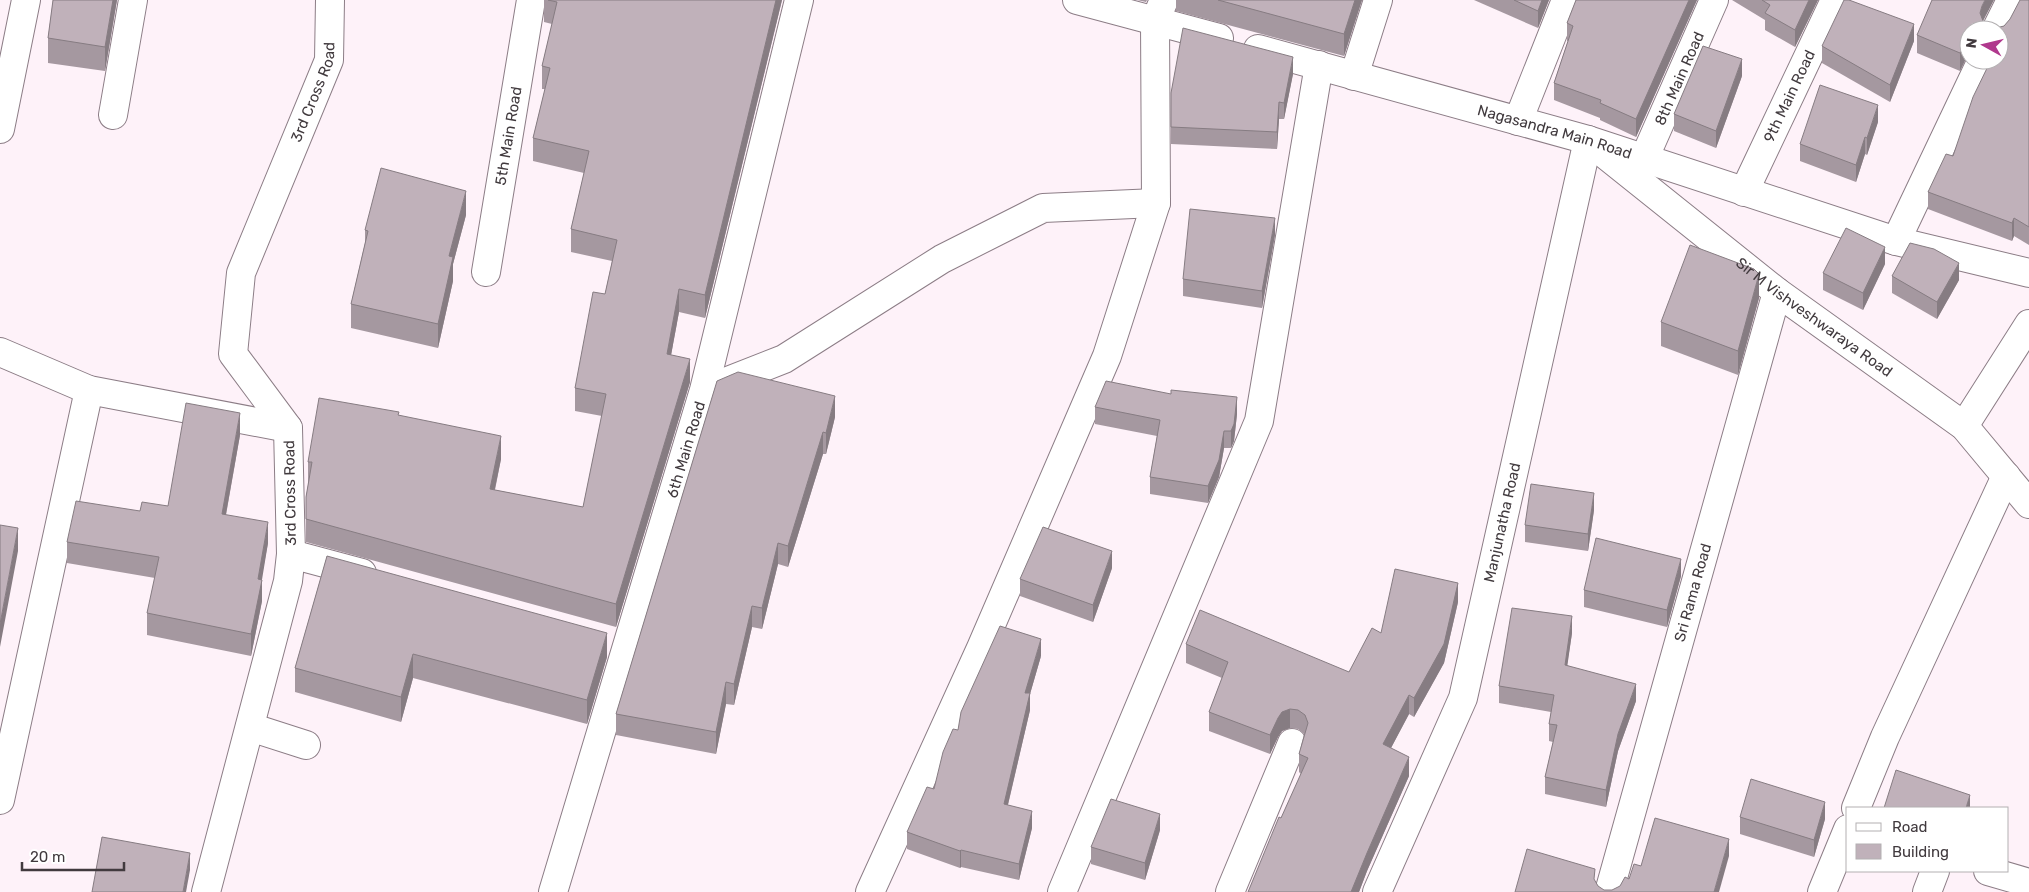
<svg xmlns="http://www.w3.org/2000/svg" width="2029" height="892" viewBox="0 0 2029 892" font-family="Rubik,sans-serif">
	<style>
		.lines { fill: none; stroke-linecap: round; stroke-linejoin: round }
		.minor-casing { stroke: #8c7d86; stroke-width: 30 }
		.minor { stroke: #fff; stroke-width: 28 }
		.wall { fill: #a598a0 }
		.shaded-wall { fill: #867c82 }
		.building { fill: #c0b1ba; stroke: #867c82 }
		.labels { text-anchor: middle; stroke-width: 4.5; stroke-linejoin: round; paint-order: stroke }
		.street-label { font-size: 15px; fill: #413a3e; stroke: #fff }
	</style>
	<rect width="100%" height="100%" fill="#fef2f9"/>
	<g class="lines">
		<g class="minor-casing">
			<g id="minor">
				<polyline points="1077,0 1219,38"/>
				<polyline points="1996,30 2011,0"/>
				<path id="s1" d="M1258,49l330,91 308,101 133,32"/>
				<polyline points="1354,76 1378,0"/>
				<polyline points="113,115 133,0"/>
				<polyline points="1518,121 1566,0"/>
				<polyline points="0,129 26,0"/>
				<path id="s2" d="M1602,152l175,140 187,134 65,78"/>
				<path id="s3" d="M1644,159l70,-159"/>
				<path id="s4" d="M1744,192l91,-192"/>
				<polyline points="1896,241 1982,60"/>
				<path id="s5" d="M486,272l45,-272"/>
				<polyline points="0,352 89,390 288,428"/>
				<polyline points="710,388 784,359 942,259 1043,208 1156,203"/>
				<polyline points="1964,426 2029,324"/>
				<polyline points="291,554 362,573"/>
				<polyline points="250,727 306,745"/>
				<polyline points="0,800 89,390"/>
				<polyline points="1856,808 1885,737 2006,476"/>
				<polyline points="1988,871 2029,883"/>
				<path id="s6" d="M206,892l82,-311 3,-27 -3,-126 -55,-74 8,-81 88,-213 1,-60"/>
				<path id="s7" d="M553,892l151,-502 95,-390"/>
				<polyline points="870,892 981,648 1107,356 1156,203 1155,21 1164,0"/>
				<polyline points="1062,892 1259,421 1319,65"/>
				<polyline points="1230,892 1292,743"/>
				<path id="s8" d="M1377,892l86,-194 125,-558"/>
				<path id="s9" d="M1609,892l168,-600"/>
				<polyline points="1822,892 1848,829"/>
				<polyline points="1927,892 1935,871"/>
			</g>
		</g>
		<use href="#minor" class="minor"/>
	</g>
	<g class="wall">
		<polygon points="53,0 117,0 105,71 48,63 48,38"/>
		<polygon points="544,0 782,0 705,318 679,312 671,355 690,382 616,627 306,542 306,497 308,485 308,462 399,415 501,459 495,490 583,507 602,416 575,411 575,388 605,294 612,261 571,252 571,229 584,173 533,161 533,138 545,89 542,89 542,66 552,24 544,22"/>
		<polygon points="1137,0 1147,0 1146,2"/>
		<polygon points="1176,0 1362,0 1344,56 1176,11"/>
		<polygon points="1474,0 1549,0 1538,28"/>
		<polygon points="1576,0 1697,0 1636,137 1600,120 1600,118 1554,100 1554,83 1568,41 1567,41 1567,23"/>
		<polygon points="1732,0 1818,0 1795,47 1765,30 1765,20"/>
		<polygon points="2029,0 2029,245 2014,236 2012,241 1928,209 1928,192 1953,156 1999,60 1999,30 1969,30 1969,52 1960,71 1917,53 1917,35 1983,21 1989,27 1996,28 2004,26"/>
		<polygon points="1914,41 1890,102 1822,63 1822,46"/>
		<polygon points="1293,74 1284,119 1279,119 1277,149 1171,144 1171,93"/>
		<polygon points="1742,76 1716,148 1674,131 1674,114"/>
		<polygon points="1878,122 1867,155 1865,154 1856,182 1800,161 1800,144"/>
		<polygon points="466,215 453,264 453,281 438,348 351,328 351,304 365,243 365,230"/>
		<polygon points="1275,235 1262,308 1183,296 1183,279"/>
		<polygon points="1885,264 1863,310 1823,290 1823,273"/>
		<polygon points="1892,276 1959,280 1937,319 1892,293"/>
		<polygon points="1759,298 1738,375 1661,346 1661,322"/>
		<polygon points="717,381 835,417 826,454 823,454 788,567 778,564 762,629 752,627 734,705 726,704 716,754 616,735 616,714"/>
		<polygon points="1095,407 1237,414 1234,441 1231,448 1224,448 1219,477 1208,503 1150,494 1150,477 1157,436 1095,424"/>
		<polygon points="240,435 226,515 268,543 261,580 262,601 251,656 147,635 147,613 155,578 67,563 67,542 140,511 168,506"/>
		<polygon points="1594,510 1588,551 1525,542 1525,525"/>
		<polygon points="327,556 607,657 587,724 413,678 401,722 295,692 295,668"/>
		<polygon points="1112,568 1093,622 1020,596 1020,579"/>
		<polygon points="1681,576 1667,627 1584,607 1584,590"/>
		<polygon points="1458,602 1444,663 1414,717 1409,714 1391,748 1409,776 1367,871 1359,892 1248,892 1301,774 1299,772 1299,754 1304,734 1298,729 1290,728 1282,731 1278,737 1270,754 1209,731 1209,712 1222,678 1186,663 1186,644 1349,672 1381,633"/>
		<polygon points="1572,633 1567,665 1636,701 1618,751 1606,807 1545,794 1545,777 1553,742 1549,741 1549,724 1551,712 1499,703 1499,686"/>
		<polygon points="1041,656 1030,694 1030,710 1008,805 1032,828 1019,880 961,867 960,868 907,849 907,832 934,789"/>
		<polygon points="1740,817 1825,819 1814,857 1740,834"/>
		<polygon points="1160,830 1145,880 1091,864 1091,847"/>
	</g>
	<g class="shaded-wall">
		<polygon points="113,0 117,0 105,71 105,47"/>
		<polygon points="776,0 782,0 705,318 705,295"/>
		<polygon points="1355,0 1362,0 1344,56 1344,34"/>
		<polygon points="1542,0 1549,0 1538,28 1538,11"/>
		<polygon points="1689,0 1697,0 1636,137 1636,119"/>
		<polygon points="1809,0 1818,0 1795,47 1795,30"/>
		<polygon points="1985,0 1994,0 1982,23 1980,13 1982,6"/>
		<polygon points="1914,24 1914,41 1890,102 1890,85"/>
		<polygon points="1980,27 1980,30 1973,30"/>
		<polygon points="1969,35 1969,52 1960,71 1960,53"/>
		<polygon points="1293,57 1293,74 1284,119 1284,103"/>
		<polygon points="1742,59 1742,76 1716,148 1716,131"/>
		<polygon points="1279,102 1279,119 1277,149 1277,132"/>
		<polygon points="1878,105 1878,122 1867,155 1867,138"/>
		<polygon points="1865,137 1865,154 1856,182 1856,165"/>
		<polygon points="466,191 466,215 453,264 453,281 438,348 438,324 449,256"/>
		<polygon points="1275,218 1275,235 1262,308 1262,291"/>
		<polygon points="2014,218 2014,236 2012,241 2012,223"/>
		<polygon points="1885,247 1885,264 1863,310 1863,293"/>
		<polygon points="1959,263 1959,280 1937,319 1937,302"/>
		<polygon points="1759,274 1759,298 1738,375 1738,351"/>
		<polygon points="679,289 679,312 667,377 667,354"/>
		<polygon points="690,359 690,382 616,627 616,604"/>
		<polygon points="835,396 835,417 826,454 826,433"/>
		<polygon points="1237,397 1237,414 1234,441 1231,448 1231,431"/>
		<polygon points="240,413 240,435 222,536 222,514"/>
		<polygon points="1224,431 1224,448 1219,477 1208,503 1208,486"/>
		<polygon points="823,432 823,454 788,567 788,546"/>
		<polygon points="501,436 501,459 490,512 490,489"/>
		<polygon points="1594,493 1594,510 1588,551 1588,534"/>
		<polygon points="268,522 268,543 259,598 262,580 262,601 251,656 251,634 258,579"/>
		<polygon points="18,528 18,551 0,647 0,624"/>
		<polygon points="778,543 778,564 762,629 762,608"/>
		<polygon points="1112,551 1112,568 1093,622 1093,605"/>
		<polygon points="1681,559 1681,576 1667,627 1667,610"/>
		<polygon points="1458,583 1458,602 1444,663 1414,717 1414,698"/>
		<polygon points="752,606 752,627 734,705 734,684"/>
		<polygon points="1572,616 1572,633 1565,682 1565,665"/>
		<polygon points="607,633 607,657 587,724 587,700"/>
		<polygon points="1041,639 1041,656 1030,694 1030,710 1004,821 1004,804 1025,693"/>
		<polygon points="413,654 413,678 401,722 401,697"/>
		<polygon points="726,682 726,704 716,754 716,732"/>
		<polygon points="1636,684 1636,701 1618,751 1606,807 1606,790 1618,734"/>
		<polygon points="1409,695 1409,714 1383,763 1383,744"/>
		<polygon points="1290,709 1290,728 1282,731 1278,737 1270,754 1270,735 1278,718 1282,712"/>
		<polygon points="1409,757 1409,776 1367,871 1359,892 1351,892 1367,853"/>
		<polygon points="1970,795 1970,808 1966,808"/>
		<polygon points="1825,802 1825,819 1814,857 1814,840"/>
		<polygon points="1032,811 1032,828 1019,880 1019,864"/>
		<polygon points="1160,814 1160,830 1145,880 1145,863"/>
		<polygon points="1729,839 1729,856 1719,892 1714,892"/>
		<polygon points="961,850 961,867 960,868 960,851"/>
		<polygon points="190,853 190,870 186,892 183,892"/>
	</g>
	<g class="building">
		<polygon points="53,0 113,0 105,47 48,38"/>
		<polygon points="548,0 776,0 705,295 679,289 667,354 690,359 616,604 306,519 306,497 312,462 308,462 319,398 399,412 398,415 501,436 490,489 583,507 606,394 575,388 593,292 605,294 617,240 571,229 589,151 533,138 550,68 542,66 557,2"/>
		<polygon points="1218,0 1355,0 1344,34"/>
		<polygon points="1514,0 1542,0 1538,11"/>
		<polygon points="1576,0 1689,0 1636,119 1600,103 1601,100 1554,83 1573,26 1567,23"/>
		<polygon points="1762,0 1809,0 1795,30 1765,13 1770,5"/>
		<polygon points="1844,0 1849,0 1914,24 1890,85 1822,46"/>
		<polygon points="1932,0 1985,0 1982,6 1980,13 1983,21 1989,27 1996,28 2004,26 2010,19 2020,0 2029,0 2029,227 2014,218 2012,223 1928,192 1946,154 1953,156 1973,97 1991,60 1999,60 1999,30 1990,30 1988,28 1980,27 1973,30 1969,30 1969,35 1960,53 1917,35"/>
		<polygon points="1183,28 1293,57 1284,103 1279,102 1277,132 1171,127 1171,93"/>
		<polygon points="1703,46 1742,59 1716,131 1674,114"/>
		<polygon points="1820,85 1878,105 1867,138 1865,137 1856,165 1800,144"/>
		<polygon points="381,168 466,191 449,256 453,257 438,324 351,304 368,231 365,230"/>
		<polygon points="1190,209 1275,218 1262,291 1183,279"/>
		<polygon points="1846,228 1885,247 1863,293 1823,273"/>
		<polygon points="1910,243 1934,249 1959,263 1937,302 1892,276"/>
		<polygon points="1690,245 1754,269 1759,274 1738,351 1661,322"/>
		<polygon points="738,372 835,396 826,433 823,432 788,546 778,543 762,608 752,606 734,684 726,682 716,732 616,714 717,381"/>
		<polygon points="1106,381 1171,394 1171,390 1237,397 1234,424 1231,431 1224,431 1219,460 1208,486 1150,477 1160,420 1095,407"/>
		<polygon points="186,403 240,413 222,514 268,522 258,579 262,580 251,634 147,613 159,557 67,542 76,501 140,511 142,502 168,506"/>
		<polygon points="1531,484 1594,493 1588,534 1525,525"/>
		<polygon points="0,525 18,528 0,624"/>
		<polygon points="1043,527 1112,551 1093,605 1020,579"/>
		<polygon points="1596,538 1681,559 1667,610 1584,590"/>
		<polygon points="327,556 607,633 587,700 413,654 401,697 295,668"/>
		<polygon points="1395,569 1458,583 1444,644 1414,698 1409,695 1383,744 1409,757 1367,853 1351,892 1248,892 1279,817 1281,818 1308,758 1299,754 1308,723 1305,715 1298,710 1290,709 1282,712 1278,718 1270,735 1209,712 1228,662 1186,644 1200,610 1349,672 1372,628 1381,633"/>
		<polygon points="1512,608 1572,616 1565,665 1636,684 1618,734 1606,790 1545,777 1557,725 1549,724 1554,695 1499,686"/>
		<polygon points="1000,626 1041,639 1025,693 1030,693 1004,804 1032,811 1019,864 961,850 960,851 907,832 927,787 934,789 943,752 953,729 958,730 961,712"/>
		<polygon points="1896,770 1970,795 1966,808 1884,808"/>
		<polygon points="1751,779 1825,802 1814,840 1740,817"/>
		<polygon points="1111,799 1160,814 1145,863 1091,847"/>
		<polygon points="1655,818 1729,839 1714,892 1715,892 1515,892 1527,849 1595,869 1594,879 1598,886 1604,890 1612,890 1620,886 1625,877 1629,879 1634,864 1641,866"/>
		<polygon points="102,837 190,853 183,892 92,892"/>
	</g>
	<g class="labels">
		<g class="street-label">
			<text dy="5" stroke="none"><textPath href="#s3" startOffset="88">8th Main Road</textPath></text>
			<text dy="5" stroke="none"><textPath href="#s6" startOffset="844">3rd Cross Road</textPath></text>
			<text dy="5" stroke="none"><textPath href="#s4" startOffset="106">9th Main Road</textPath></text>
			<text dy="5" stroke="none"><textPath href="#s1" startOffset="308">Nagasandra Main Road</textPath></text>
			<text dy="5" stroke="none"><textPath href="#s5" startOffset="138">5th Main Road</textPath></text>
			<text dy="5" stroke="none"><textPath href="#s2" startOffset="269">Sir M Vishveshwaraya Road</textPath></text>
			<text dy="5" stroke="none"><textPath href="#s7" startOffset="462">6th Main Road</textPath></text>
			<text transform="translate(290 493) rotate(-91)" y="5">3rd Cross Road</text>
			<text dy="5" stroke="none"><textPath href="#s8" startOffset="392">Manjunatha Road</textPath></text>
			<text dy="5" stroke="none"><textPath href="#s9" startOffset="311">Sri Rama Road</textPath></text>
		</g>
	</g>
	<rect x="1846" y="807" width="162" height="65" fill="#ffffff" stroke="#b3b0b2"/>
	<rect x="1856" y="823" width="25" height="8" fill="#ffffff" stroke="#b3b0b2"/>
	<text x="1892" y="832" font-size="15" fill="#413a3e">Road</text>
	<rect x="1856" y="844" width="25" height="15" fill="#c0b1ba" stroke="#b3b0b2"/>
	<text x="1892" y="857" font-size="15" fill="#413a3e">Building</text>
	<g transform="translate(1984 45) rotate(278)"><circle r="24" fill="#ffffff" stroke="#b3b0b2"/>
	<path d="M0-4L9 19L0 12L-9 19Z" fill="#b0388d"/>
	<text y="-8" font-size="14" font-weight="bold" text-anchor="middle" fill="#413a3e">N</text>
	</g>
	<path d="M22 862v8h102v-8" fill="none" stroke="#413a3e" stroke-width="2.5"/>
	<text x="30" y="862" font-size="15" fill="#413a3e" stroke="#ffffff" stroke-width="4" paint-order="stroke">20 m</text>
</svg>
